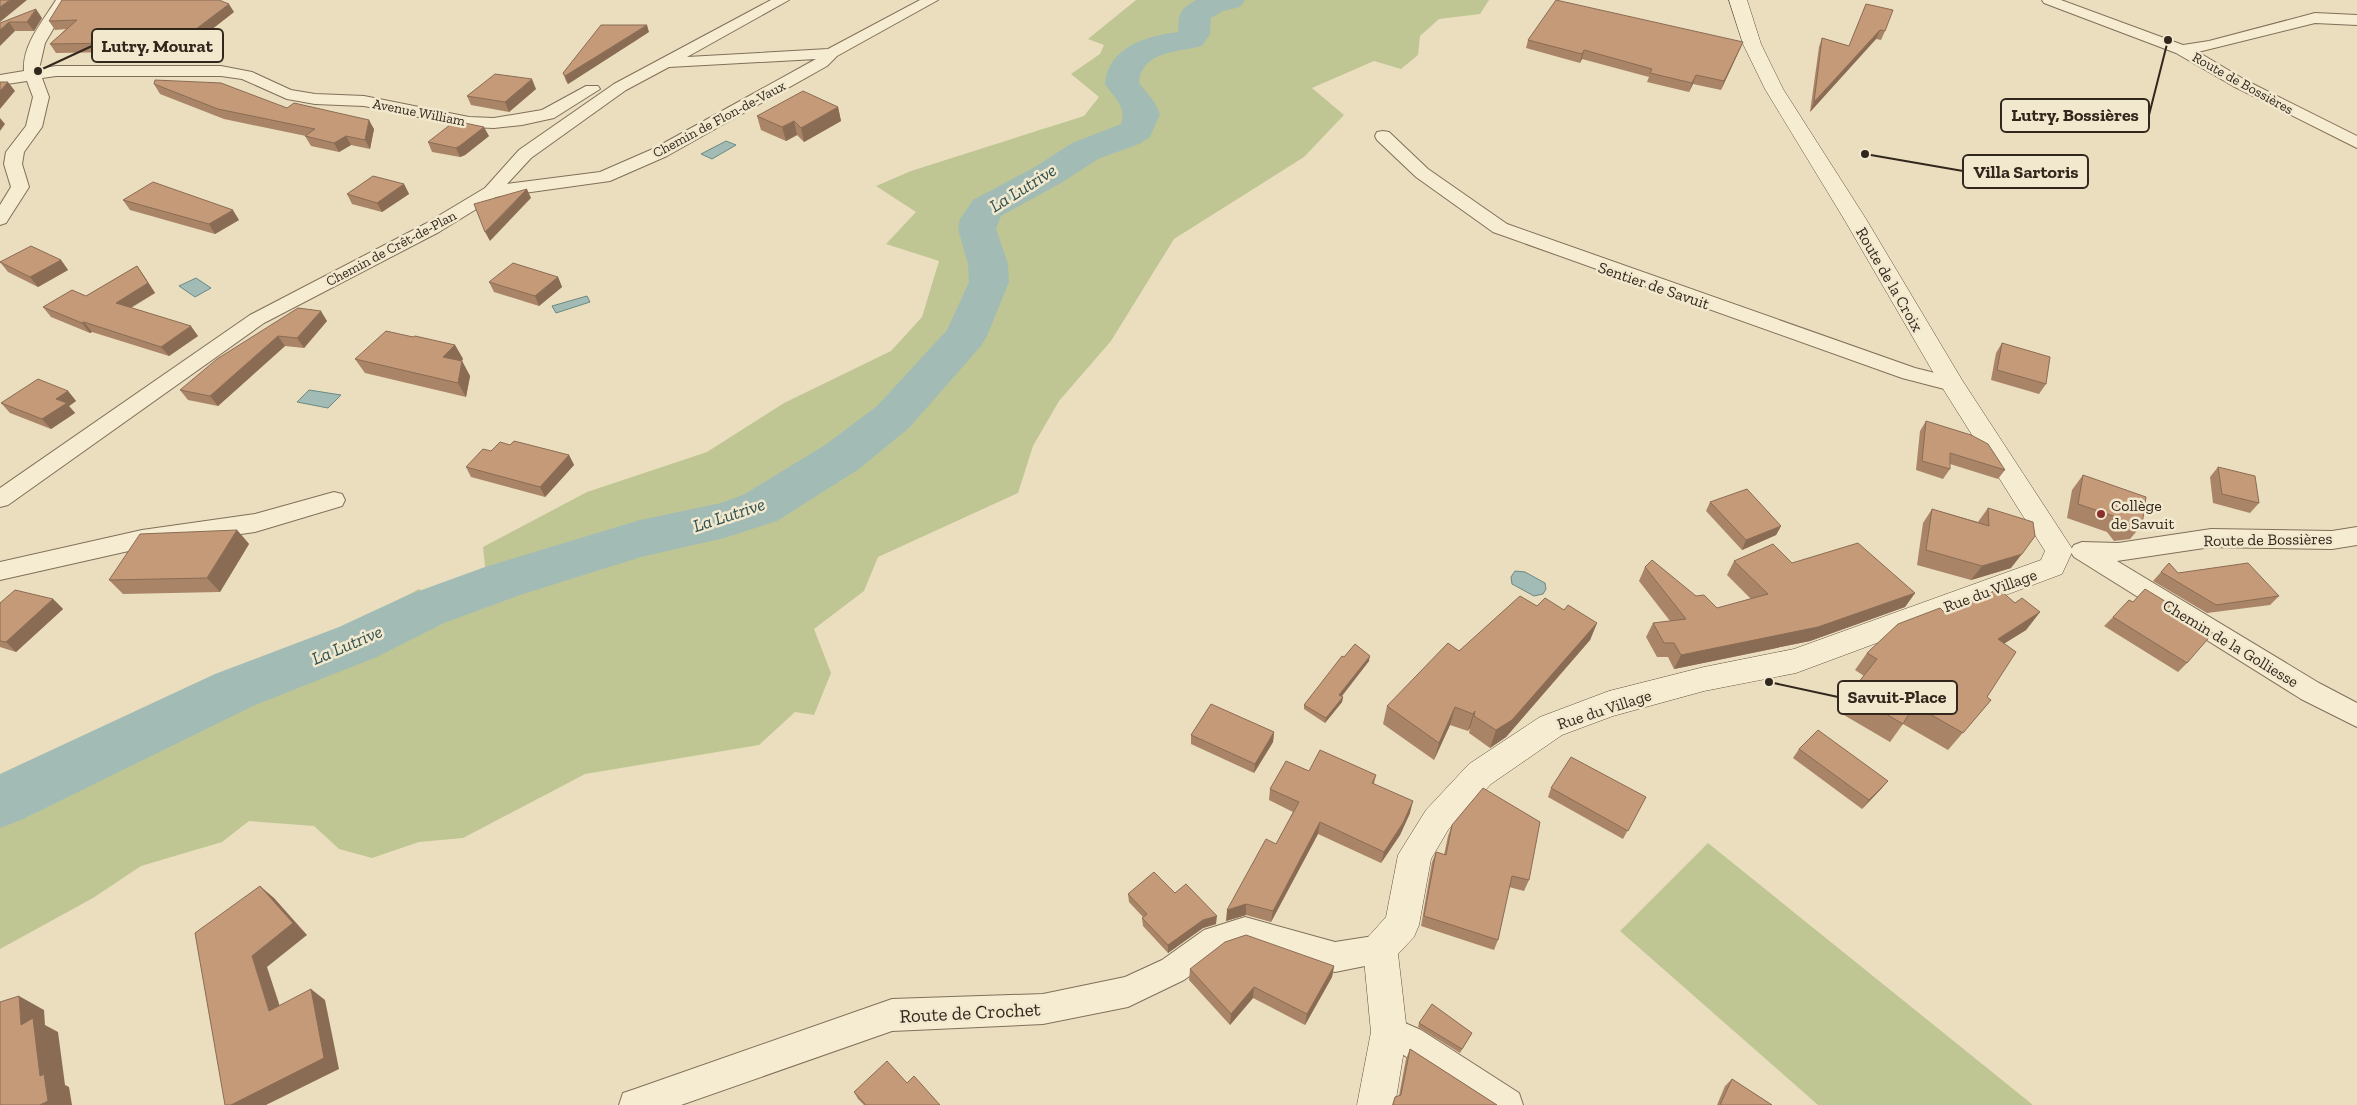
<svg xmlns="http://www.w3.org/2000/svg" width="2357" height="1105" viewBox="0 0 2357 1105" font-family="'Zilla Slab',serif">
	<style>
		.green { fill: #bfc694 }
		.water { fill: #a2bcb5; stroke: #6a8982 }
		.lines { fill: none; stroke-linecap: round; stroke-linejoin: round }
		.river { fill: #a2bcb5; fill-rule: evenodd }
		.street-casing { stroke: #816f59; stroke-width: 2 }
		.secondary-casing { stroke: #63503c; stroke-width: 1 }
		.street { fill: #f5ecd1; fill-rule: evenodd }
		.secondary { fill: #f5ecd1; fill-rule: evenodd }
		.wall { fill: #a98467 }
		.shaded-wall { fill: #8a6c54 }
		.building { fill: #c59a78; stroke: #8a6c54 }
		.poi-dot { fill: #8b2f2e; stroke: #f2e8ce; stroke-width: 2 }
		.labels { text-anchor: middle; stroke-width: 5; stroke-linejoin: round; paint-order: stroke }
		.far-street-label { font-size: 14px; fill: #32271c; stroke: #f2e8ce }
		.street-label { font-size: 16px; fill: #32271c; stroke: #f2e8ce }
		.poi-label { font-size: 16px; fill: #32271c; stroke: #f2e8ce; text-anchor: start }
		.water-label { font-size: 18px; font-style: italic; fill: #2d504f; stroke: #f2e8ce }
		.near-street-label { font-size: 19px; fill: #32271c; stroke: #f2e8ce }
		.leader { fill: none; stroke: #32271c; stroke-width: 2 }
		.callout-dot { fill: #32271c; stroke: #f2e8ce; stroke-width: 2 }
		.callout { fill: #f2e8ce; stroke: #32271c; stroke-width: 2 }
		.callout-label { font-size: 18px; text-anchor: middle; font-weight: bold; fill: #32271c }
	</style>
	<rect width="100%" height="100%" fill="#eadebf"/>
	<g class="green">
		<polygon points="1136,0 1489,0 1480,14 1439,19 1420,36 1418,55 1401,69 1374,61 1312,88 1344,115 1304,157 1174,239 1111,341 1059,401 1033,446 1018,493 878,557 864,591 814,629 831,673 814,715 795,712 759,745 585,774 463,838 419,842 372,858 339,849 314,826 249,821 222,842 141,866 93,898 0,949 0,819 202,707 383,639 377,612 419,589 439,609 487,586 483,547 587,492 707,452 784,403 891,351 922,317 939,261 886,244 916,212 876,186 911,171 1084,116 1099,97 1071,74 1100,54 1104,45 1088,39"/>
		<polygon points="1708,843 2033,1105 1818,1105 1620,931"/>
	</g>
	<g class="water">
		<polygon points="726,141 736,145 712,159 701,154"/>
		<polygon points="196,278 211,288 195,297 179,286"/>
		<polygon points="587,296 590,302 556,313 552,306"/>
		<polygon points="309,390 341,395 328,408 297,402"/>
		<polygon points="1515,571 1525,572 1545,583 1546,589 1543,594 1534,596 1512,584 1511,577"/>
	</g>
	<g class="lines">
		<path class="river" d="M1196,0h49l-5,7 -17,4 -12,7 -1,16 -8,12c-23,6 -61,5 -63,37l16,20 5,11 -10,23 -11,7 -41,15 -37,24 -60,33 -5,13 12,35 1,18 -22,54 -6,10 -72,82 -50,41 -82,52 -53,17 -83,19 -121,38 -76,28 -67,34 -124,49 -232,114 -21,8v-54l215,-100 124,-47 69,-32 77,-28 155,-47 81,-17 22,-8 82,-50 52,-39 70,-76 22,-48 -1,-18 -10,-35 2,-10 13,-19 62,-33 37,-24 49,-19c6,-18 -7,-26 -16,-40 3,-38 43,-48 73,-52 1,-20 1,-22 18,-32z"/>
		<g class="street-casing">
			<g id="street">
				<path d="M56,0h14l-25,43 -6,26 17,-3h165l31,6 39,18 24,4 49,2 105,21 25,1 48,-8 44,-24h12l2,3 -46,29 -32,7 -28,3 -25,-1 -105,-21 -49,-2 -28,-5 -45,-20 -21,-3h-165l-14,2 7,19 -7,30 -18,25 -2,12 7,23 -23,36 -6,2v-20l11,-18 -7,-23 2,-12 20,-26 7,-29 -6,-16 -27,4v-10l24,-4c-2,-26 19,-50 32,-71z"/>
				<path d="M771,0h18l-102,57 141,-8 92,-49h18l-101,56 -10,10 -160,90 -57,25 -114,16 -57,35 -175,91 -256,182 -8,2v-19l250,-173 175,-91 60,-36 34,-38 95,-66zM816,59l-161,89 -55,24 -93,12 24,-26 95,-68 43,-23z"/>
				<polygon points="2042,0 2061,0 2183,45 2209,41 2315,13 2357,15 2357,25 2315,23 2198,52 2245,80 2357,136 2357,148 2233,86 2176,53 2044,3"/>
				<polygon points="1383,131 1389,132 1428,169 1507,224 1915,368 1959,379 1963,384 1959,389 1952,391 1902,378 1493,232 1416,177 1377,140 1375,136 1377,132"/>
				<polygon points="334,492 342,494 345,500 342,506 255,532 142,548 0,580 0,562 142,530 255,514"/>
				<polygon points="2357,527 2357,545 2332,549 2211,547 2117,561 2319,683 2357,703 2357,727 2301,699 2074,557 2070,551 2074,545 2082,542 2118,543 2211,529 2332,531"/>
				<polygon points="1245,917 1335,942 1380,935 1391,939 1395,949 1391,959 1380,963 1335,972 1245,945 1223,952 1184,980 1128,1007 1043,1024 892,1031 681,1105 619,1105 623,1093 635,1089 892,999 1043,994 1125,977 1162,960 1204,930"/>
				<polygon points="1389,1016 1421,1030 1519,1093 1523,1105 1478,1105 1399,1052 1378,1043 1373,1032 1378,1021"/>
			</g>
		</g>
		<g class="secondary-casing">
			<polygon id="secondary" points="1729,0 1747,0 1761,44 1783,89 1866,219 1962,380 2073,550 2062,574 1796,673 1704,691 1613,716 1562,735 1491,784 1448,830 1431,859 1419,925 1414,937 1398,954 1407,1032 1395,1105 1357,1105 1371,1032 1363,949 1368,937 1386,917 1398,855 1426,810 1469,764 1540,717 1609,691 1704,667 1794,649 2041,560 2045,551 1940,384 1844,219 1765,89 1743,44"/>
		</g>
		<use href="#street" class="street"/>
		<use href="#secondary" class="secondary"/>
	</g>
	<g class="wall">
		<polygon points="1866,4 1885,31 1881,40 1876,39 1810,112 1819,47 1822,38 1849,46"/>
		<polygon points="234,12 184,51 56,53 50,44 66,29 55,30 49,21"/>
		<polygon points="42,18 34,31 15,31 0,23"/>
		<polygon points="649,32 568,84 566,81 563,73"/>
		<polygon points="1528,40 1743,42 1739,51 1721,90 1693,84 1689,92 1647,82 1649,77 1582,59 1580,63 1526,48"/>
		<polygon points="154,84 287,108 374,129 370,149 351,145 339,152 311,146 305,136 306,136 224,119 160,94"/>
		<polygon points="536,89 509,112 471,105 467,96"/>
		<polygon points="838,107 841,121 804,142 797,135 786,141 761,130 757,116"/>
		<polygon points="489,136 465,155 460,157 432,152 428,142"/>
		<polygon points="404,184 409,194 382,212 352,204 347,194"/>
		<polygon points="123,200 239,220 215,234 130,210"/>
		<polygon points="61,260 68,270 38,287 8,272 0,262"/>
		<polygon points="137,266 144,276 155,293 131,308 198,336 169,356 92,332 90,333 51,317 43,307 86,296"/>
		<polygon points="558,277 562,287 539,306 494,292 489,282"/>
		<polygon points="298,308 327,321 304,348 285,346 218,406 188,400 180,390"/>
		<polygon points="413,337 455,345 463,359 462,361 470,376 466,397 365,373 355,359"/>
		<polygon points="2002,343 2046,384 2039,394 1991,380 1996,353"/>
		<polygon points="68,391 76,401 69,406 75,413 51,429 10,413 1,403"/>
		<polygon points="1926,421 2005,470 1998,479 1950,464 1950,469 1943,479 1916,470 1920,431"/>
		<polygon points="491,451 569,455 574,465 545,497 471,477 466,467"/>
		<polygon points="2218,467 2259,503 2250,513 2213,503 2210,477"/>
		<polygon points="2083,475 2142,525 2130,539 2114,541 2107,532 2067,518 2072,490"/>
		<polygon points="1710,502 1781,526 1776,535 1742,550 1706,511"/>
		<polygon points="1988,508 2011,568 1971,580 1917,565 1923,523 1932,509 1978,522"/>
		<polygon points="237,530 249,544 220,592 123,594 109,580"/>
		<polygon points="1734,561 1792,563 1915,593 1905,607 1810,641 1674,669 1668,657 1657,657 1646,637 1653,623 1670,621 1639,581 1645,567 1717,608 1751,599 1727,575"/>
		<polygon points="2169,563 2178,573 2279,596 2270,605 2207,613 2153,581"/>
		<polygon points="53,599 63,609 16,652 0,647 0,603"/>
		<polygon points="2133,602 2178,609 2176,611 2187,663 2178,672 2104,626 2113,617"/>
		<polygon points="2015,603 2040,612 2026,630 2005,643 1987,697 1991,700 1948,750 1903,724 1890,742 1837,711 1850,693 1864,676 1855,670 1867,653 1944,612"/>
		<polygon points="1537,606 1564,610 1597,623 1590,640 1506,737 1490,748 1469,733 1470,728 1468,731 1450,725 1434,760 1383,724 1387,706 1459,651"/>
		<polygon points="1344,657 1369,661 1341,696 1343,697 1342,702 1325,723 1304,709 1304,705"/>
		<polygon points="1274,732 1273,742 1254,773 1191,744 1191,735"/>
		<polygon points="1799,749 1888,781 1881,789 1862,809 1793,758"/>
		<polygon points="1309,771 1376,775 1374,784 1410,813 1400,835 1381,863 1318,834 1271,922 1246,915 1226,921 1276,844 1293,812 1269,800 1270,789"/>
		<polygon points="1551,788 1646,797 1623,839 1548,797"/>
		<polygon points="1452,825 1529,880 1524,891 1509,887 1498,940 1494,950 1421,926 1432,862 1436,852 1444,855 1448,836"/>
		<polygon points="1175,893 1216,924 1203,928 1168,953 1143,926 1142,918 1143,917 1129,902 1128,894"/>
		<polygon points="1334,966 1332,977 1305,1025 1253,998 1230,1025 1189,980 1190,969"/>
		<polygon points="1419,1023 1472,1033 1460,1053 1418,1027"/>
		<polygon points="1410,1049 1497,1105 1392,1105 1395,1097 1399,1096 1406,1059"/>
		<polygon points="1732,1079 1772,1105 1717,1105 1725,1086"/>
		<polygon points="907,1083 940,1105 864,1105 858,1099 854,1092"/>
	</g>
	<g class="shaded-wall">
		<polygon points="10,0 27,0 0,22 0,7"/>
		<polygon points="229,4 234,12 184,51 179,42"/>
		<polygon points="36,9 42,18 34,31 27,22"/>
		<polygon points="9,22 15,31 0,46 0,30"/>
		<polygon points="647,25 649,32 568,84 565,76"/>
		<polygon points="1880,30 1876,39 1810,112 1814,102"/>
		<polygon points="1743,42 1739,51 1721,90 1724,81"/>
		<polygon points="1584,50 1582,59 1580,63 1582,54"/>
		<polygon points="1696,75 1693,84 1689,92 1692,83"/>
		<polygon points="532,79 536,89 509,112 505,102"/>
		<polygon points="8,82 15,91 0,109 0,91"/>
		<polygon points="838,107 841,121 804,142 801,128"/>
		<polygon points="0,118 5,124 0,131"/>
		<polygon points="369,120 374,129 370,149 365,140"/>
		<polygon points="794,121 797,135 786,141 782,127"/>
		<polygon points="484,127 489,136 465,155 460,157 456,148"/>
		<polygon points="346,136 351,145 339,152 334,143"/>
		<polygon points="404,184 409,194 382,212 377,203"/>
		<polygon points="527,189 531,198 490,241 485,232"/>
		<polygon points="233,210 239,220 215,234 209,224"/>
		<polygon points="61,260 68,270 38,287 30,277"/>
		<polygon points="137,266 144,276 155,293 123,312 116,303"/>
		<polygon points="558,277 562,287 539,306 535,296"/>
		<polygon points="321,311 327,321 304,348 297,338"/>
		<polygon points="84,322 92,332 90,333 82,323"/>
		<polygon points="191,326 198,336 169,356 161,347"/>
		<polygon points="278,336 285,346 218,406 210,396"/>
		<polygon points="455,345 463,359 451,371 443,357"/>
		<polygon points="462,361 470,376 466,397 458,383"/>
		<polygon points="68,391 76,401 69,406 75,413 51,429 42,419 56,399"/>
		<polygon points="569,455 574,465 545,497 540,487"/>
		<polygon points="1781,526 1776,535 1742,550 1746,540"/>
		<polygon points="237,530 249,544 220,592 207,578"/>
		<polygon points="2022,554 2011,568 1971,580 1982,566"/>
		<polygon points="1915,593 1905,607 1810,641 1674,669 1681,655"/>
		<polygon points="53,599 63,609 16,652 6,642"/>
		<polygon points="2040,612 2026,630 1984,656 1998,639"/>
		<polygon points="1597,623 1590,640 1506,737 1490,748 1496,730"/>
		<polygon points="1370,656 1369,661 1339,700 1339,695"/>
		<polygon points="1343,697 1342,702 1325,723 1326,718"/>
		<polygon points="1455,707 1450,725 1434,760 1439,743"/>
		<polygon points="1475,711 1470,728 1468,731 1473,714"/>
		<polygon points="1274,732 1273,742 1254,773 1255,764"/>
		<polygon points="1888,781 1881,789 1862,809 1869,800"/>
		<polygon points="1413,801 1410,813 1400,835 1381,863 1384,852"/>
		<polygon points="1320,822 1318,834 1271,922 1273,911"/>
		<polygon points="260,886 274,898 307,935 267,967 285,1022 269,1011 252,956"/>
		<polygon points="1246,904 1246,915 1226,921 1227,910"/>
		<polygon points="1217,916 1216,924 1203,928 1168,953 1168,945 1203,920"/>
		<polygon points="1334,966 1332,977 1305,1025 1307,1014"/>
		<polygon points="1254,987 1253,998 1230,1025 1231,1014"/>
		<polygon points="311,989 325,1000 339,1069 266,1105 231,1105"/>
		<polygon points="19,996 44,1010 45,1025 58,1032 65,1085 69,1087 72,1105 40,1105 40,1076 21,1025"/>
	</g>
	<g class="building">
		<polygon points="0,0 10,0 0,7"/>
		<polygon points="62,0 219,0 229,4 179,42 50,44 77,20 49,21"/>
		<polygon points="1556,0 1743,42 1724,81 1696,75 1692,83 1650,73 1652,69 1584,50 1582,54 1528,40"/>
		<polygon points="1866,4 1893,10 1885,31 1880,30 1814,102 1822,38 1849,46"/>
		<polygon points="36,9 27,22 9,22 0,30 0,23"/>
		<polygon points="601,25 647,25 565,76 563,73"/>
		<polygon points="495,74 532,79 505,102 467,96"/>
		<polygon points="155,80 221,83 287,108 294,103 369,120 365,140 346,136 334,143 305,136 315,129 218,109 154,84"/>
		<polygon points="0,82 8,82 0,91"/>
		<polygon points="803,91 838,107 801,128 794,121 782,127 757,116"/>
		<polygon points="455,121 484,127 461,145 456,148 428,142"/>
		<polygon points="373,176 404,184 377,203 347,194"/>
		<polygon points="153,182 233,210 209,224 123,200"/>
		<polygon points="527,189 485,232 474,204"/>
		<polygon points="31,246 61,260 30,277 0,262"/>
		<polygon points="513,263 558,277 535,296 489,282"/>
		<polygon points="137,266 148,283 116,303 191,326 161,347 84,322 82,323 43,307 72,290 86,296"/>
		<polygon points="298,308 321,311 297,338 278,336 210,396 180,390 217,359"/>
		<polygon points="386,331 413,337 415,336 455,345 443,357 462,361 458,383 355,359"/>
		<polygon points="2002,343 2050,357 2046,384 1997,370"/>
		<polygon points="38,379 68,391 56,399 67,403 42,419 1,403"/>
		<polygon points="1926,421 1971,435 1988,444 2005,470 1950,453 1950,469 1922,461"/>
		<polygon points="514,441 569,455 540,487 466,467 483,449 491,451 500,442 510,445"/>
		<polygon points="2218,467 2255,476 2259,503 2222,494"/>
		<polygon points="2083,475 2146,497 2142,525 2126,527 2119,518 2078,504"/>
		<polygon points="1747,489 1781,526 1746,540 1710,502"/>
		<polygon points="1988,508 2033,522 2035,536 2022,554 1982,566 1926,550 1932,509 1989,526"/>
		<polygon points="237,530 207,578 109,580 140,534"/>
		<polygon points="1858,543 1915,593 1818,627 1681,655 1674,643 1664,643 1653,623 1686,619 1645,567 1652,560 1696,596 1704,595 1717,608 1768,594 1734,561 1773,544 1792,563"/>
		<polygon points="2169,563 2178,573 2248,563 2279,596 2216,605 2161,572"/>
		<polygon points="1999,589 2015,603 2022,598 2040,612 1998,639 2016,652 1987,697 1991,700 1963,733 1914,705 1903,724 1850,693 1877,659 1867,653 1898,624 1940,608 1944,612"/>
		<polygon points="2145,589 2178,609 2173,610 2213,633 2187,663 2113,617 2129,600 2133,602"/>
		<polygon points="15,590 53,599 6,642 0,641 0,603"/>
		<polygon points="1520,596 1537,606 1545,598 1564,610 1568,605 1597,623 1512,720 1496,730 1474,716 1475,711 1473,714 1455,707 1439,743 1387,706 1448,643 1459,651"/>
		<polygon points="1355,644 1370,656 1339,695 1343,697 1326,718 1304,705 1342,656 1344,657"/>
		<polygon points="1211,704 1274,732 1255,764 1191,735"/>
		<polygon points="1818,730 1888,781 1869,800 1799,749"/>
		<polygon points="1320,750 1376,775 1372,783 1413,801 1403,823 1384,852 1320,822 1273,911 1246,904 1227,910 1266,839 1276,844 1299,802 1270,789 1286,761 1309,771"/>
		<polygon points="1571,757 1646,797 1628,831 1551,788"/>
		<polygon points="1483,788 1540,822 1529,880 1512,876 1498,940 1424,916 1436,852 1446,855 1452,825"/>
		<polygon points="1154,872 1175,893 1186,884 1217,916 1203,920 1168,945 1142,918 1147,914 1128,894"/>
		<polygon points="260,886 293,923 252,956 269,1011 311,989 324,1058 231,1105 225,1105 195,933"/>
		<polygon points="1246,935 1334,966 1307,1014 1254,987 1231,1014 1190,969 1225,942"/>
		<polygon points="19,996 21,1025 33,1018 40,1076 44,1074 48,1101 40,1105 0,1105 0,1002"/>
		<polygon points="1432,1004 1472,1033 1462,1049 1419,1023"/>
		<polygon points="1410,1049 1497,1105 1393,1105 1395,1097 1401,1095"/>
		<polygon points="887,1061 907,1083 914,1076 940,1105 866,1105 854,1092"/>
		<polygon points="1732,1079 1772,1105 1720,1105"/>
	</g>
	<circle class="poi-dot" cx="2101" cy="514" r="5"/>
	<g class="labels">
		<g class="far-street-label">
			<text transform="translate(2243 83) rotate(29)" y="5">Route de Bossières</text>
			<text transform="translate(419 112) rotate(11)" y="5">Avenue William</text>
			<text transform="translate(719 119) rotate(-28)" y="5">Chemin de Flon-de-Vaux</text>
			<text transform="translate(391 248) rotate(-28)" y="5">Chemin de Crêt-de-Plan</text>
		</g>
		<g class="street-label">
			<text transform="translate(1890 279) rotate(60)" y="6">Route de la Croix</text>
			<text transform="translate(1654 285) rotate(19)" y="6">Sentier de Savuit</text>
			<text transform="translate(2268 539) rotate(-1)" y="6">Route de Bossières</text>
			<text transform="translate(1990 590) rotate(-20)" y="6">Rue du Village</text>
			<text transform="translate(2231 643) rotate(31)" y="6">Chemin de la Golliesse</text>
			<text transform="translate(1604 709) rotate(-18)" y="6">Rue du Village</text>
		</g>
		<g class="poi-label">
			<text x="2111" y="511">Collège<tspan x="2111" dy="18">de Savuit</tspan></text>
		</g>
		<g class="water-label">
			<text transform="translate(1023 188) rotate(-32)" y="6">La Lutrive</text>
			<text transform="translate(729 515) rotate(-18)" y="6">La Lutrive</text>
			<text transform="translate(347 645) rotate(-23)" y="6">La Lutrive</text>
		</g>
		<g class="near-street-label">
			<text transform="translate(970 1012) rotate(-3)" y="7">Route de Crochet</text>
		</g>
	</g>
	<path class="leader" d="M38 71L92 46M2168 40L2149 115M1865 154L1963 171M1769 682L1838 697"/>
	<g class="callout-dot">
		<circle cx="38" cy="71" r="5"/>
		<circle cx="2168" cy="40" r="5"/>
		<circle cx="1865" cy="154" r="5"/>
		<circle cx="1769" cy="682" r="5"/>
	</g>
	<g class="callout">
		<rect x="92" y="29" width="131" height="33" rx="5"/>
		<rect x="2001" y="99" width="148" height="33" rx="5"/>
		<rect x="1963" y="155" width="125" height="33" rx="5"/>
		<rect x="1838" y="681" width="119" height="33" rx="5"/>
	</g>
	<g class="callout-label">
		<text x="157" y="52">Lutry, Mourat</text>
		<text x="2075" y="121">Lutry, Bossières</text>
		<text x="2026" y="178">Villa Sartoris</text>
		<text x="1897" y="703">Savuit-Place</text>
	</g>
</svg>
